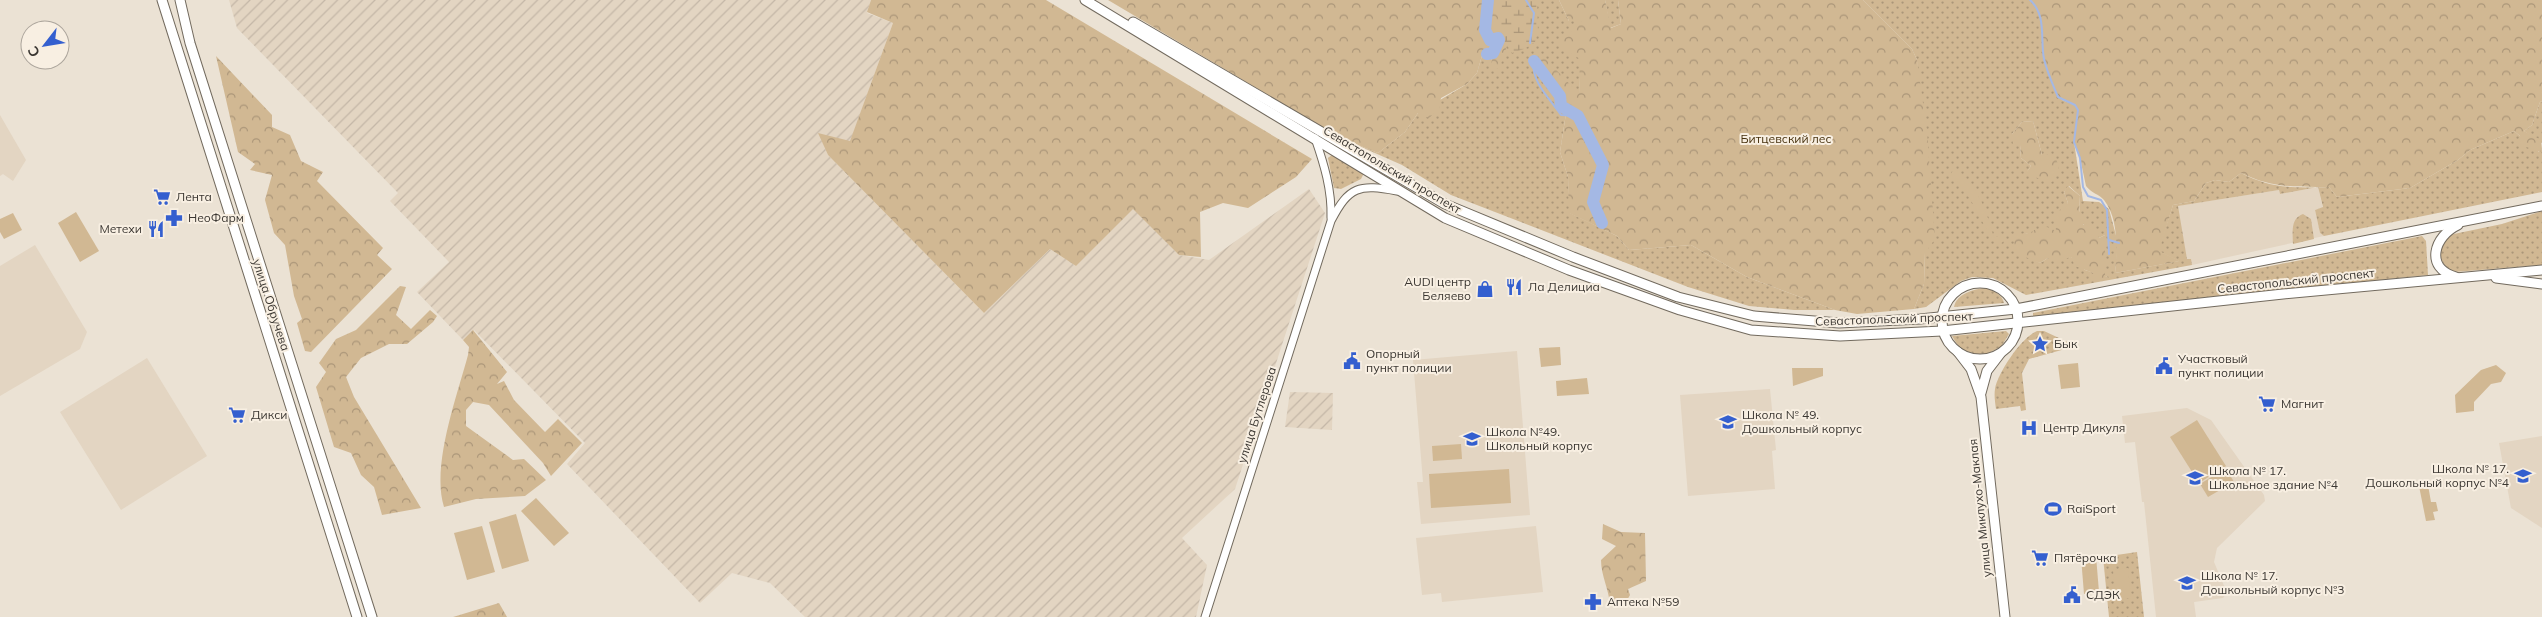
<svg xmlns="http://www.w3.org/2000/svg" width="2542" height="617" viewBox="0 0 2542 617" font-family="Mulish,sans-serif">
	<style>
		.built { fill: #e3d5c2 }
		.industrial { fill: url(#industrial-furrows) }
		.grass { fill: url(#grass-dots); fill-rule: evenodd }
		.forest { fill: url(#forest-crowns) }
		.wetland { fill: url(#wetland-marsh) }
		.park { fill: #d1b893 }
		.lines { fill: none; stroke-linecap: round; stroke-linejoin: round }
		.stream { stroke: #a4b8e4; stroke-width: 2 }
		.river { stroke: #a4b8e4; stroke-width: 12 }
		.tertiary-casing { stroke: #726a5e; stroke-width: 9 }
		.secondary-casing { stroke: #726a5e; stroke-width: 11 }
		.tertiary { stroke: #fff; stroke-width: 7 }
		.secondary { stroke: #fff; stroke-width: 9 }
		.labels { text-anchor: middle; stroke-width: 4; stroke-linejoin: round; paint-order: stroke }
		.park-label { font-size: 12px; fill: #47320f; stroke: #f8efe2 }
		.street-label { font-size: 12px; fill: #3b3732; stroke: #f8efe2 }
		.poi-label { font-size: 12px; fill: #3b3732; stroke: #f8efe2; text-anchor: start }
	</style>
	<defs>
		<pattern id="industrial-furrows" width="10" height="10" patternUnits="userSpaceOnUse" patternTransform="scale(1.25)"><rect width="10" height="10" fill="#e3d5c2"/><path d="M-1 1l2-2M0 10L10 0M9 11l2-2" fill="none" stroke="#c4b7a7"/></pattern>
		<pattern id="grass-dots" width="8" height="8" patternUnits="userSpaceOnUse" patternTransform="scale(1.25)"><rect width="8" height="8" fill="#d1b893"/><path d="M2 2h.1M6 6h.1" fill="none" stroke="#ab9679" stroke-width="1.8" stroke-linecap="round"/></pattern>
		<pattern id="forest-crowns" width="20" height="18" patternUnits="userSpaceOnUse" patternTransform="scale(1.25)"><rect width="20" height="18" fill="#d1b893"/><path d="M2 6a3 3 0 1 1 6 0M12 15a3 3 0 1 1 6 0" fill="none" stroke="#ab9679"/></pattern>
		<pattern id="wetland-marsh" width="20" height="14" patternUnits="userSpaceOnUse" patternTransform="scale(1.25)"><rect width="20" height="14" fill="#d1b893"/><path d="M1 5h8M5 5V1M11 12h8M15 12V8" fill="none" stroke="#ab9679"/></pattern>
	</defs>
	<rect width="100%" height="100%" fill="#ebe2d4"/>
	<g class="built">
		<polygon points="0,115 26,160 13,181 3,174 0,176"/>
		<polygon points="2318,187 2323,208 2315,210 2320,233 2324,236 2192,265 2190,259 2187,260 2177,206 2279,190 2280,194"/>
		<polygon points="35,245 87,332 80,349 0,396 0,266"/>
		<polygon points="1517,351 1530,515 1421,524 1417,482 1423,482 1413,360"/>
		<polygon points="147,358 207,456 121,510 60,412"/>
		<polygon points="1770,389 1776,450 1772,451 1775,489 1688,496 1680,395"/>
		<polygon points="2187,408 2211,420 2264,495 2265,501 2217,548 2214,562 2227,593 2223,598 2194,602 2196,617 2156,617 2144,502 2142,502 2135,442 2125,443 2122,416"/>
		<polygon points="2542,436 2542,528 2511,508 2499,443"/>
		<polygon points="1536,526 1543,592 1442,602 1441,593 1422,595 1416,538"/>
	</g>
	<g class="industrial">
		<polygon points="229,0 871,0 867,13 893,23 850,142 819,134 828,155 984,313 1050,249 1076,266 1133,208 1179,255 1209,260 1309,189 1325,213 1235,489 1182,538 1207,565 1196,617 805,617 770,583 732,573 700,603 567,464 585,443 474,330 463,340 417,292 449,262 390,201 398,193 237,28"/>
		<polygon points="1290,392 1333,393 1332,430 1285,427"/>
	</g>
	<g class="grass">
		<polygon points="1503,0 1559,0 1569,21 1583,20 1579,95 1542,56 1537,64 1567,107 1560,152 1568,177 1570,213 1617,236 1629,250 1691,245 1747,277 1835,310 1794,310 1749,306 1688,287 1451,195 1402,165 1341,138 1378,153 1405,132 1418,113 1467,84 1477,73 1483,52 1488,54 1492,60"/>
		<polygon points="1605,0 1618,0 1621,24 1610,28"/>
		<path d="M1863,0h167c18,15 9,40 15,60 4,13 12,27 17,40l13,5 3,5 -4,32 9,59 16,1 10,7 9,34 -3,30 64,-12 -21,-10 15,-46 21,-4 12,-18 9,-3 14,2 12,-9c31,16 54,15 88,14l8,10 73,-9 48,-28 12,-10 44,-19 25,21 3,-3v43l-218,44 -4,-3 -5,-23 8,-3 -5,-20 -38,7 -1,-4 -101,16 9,53h4l1,6 -166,30 -33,-17 -21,-1 -11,4 -35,26 -12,2 10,-25 1,-31 -8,-193 -5,-11zM2033,121l9,34 -15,17 4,-6 -10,-8 -1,-13 -8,-11 10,-12zM2069,186l11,10c-2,25 -1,27 19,42l6,-3v41l5,2 -25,-8 -14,-13 -23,1 -8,5 -7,-4 -8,-26 6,2 25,-4 12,-28 -4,-11z"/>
		<polygon points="2542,101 2542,143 2524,131 2532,125 2540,102"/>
		<polygon points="1333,154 1364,173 1361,179 1341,189 1334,188 1328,158"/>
		<path d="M2542,211v54l-88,7c-10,-4 -13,-12 -15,-21l10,-16 53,-11z"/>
		<path d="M2303,214l8,5 3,20 -21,5c0,-12 -3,-25 10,-30z"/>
		<polygon points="2422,236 2426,241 2428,275 2033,317 2033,313"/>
		<path d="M1985,288c8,2 17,6 19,15l-50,4c2,-13 20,-18 31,-19z"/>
		<polygon points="2006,331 2009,334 2001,347 1982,356 1960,349 1952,336"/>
		<path d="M2037,331h7l32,15 -47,13 -7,14 4,37 -5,1 -1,-5 -24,3c-1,-7 -2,-14 -1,-20 3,-17 27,-52 42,-58z"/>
		<polygon points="2137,552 2144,617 2109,617 2103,557"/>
	</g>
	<g class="forest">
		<polygon points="871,0 1046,0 1312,159 1296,177 1248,208 1223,203 1200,212 1201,257 1179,255 1133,209 1076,266 1050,249 984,313 828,155 818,133 850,141 893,23 867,12"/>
		<polygon points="1108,0 1503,0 1506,49 1499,69 1490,68 1492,60 1488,54 1483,52 1477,73 1467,84 1441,98 1439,109 1429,118 1418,113 1405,132 1378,153 1341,138"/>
		<polygon points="1559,0 1605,0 1611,28 1621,24 1618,0 1863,0 1912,49 1917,60 1927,132 1935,239 1925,253 1924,284 1914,309 1857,314 1835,310 1747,277 1691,245 1629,250 1617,236 1569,213 1568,177 1560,152 1567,107 1536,64 1542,55 1579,94 1580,59 1557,45 1582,21 1569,21"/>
		<path d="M2030,0h512v101l-2,1 -8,23 -8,6 17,9 1,9 -2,3 -19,-7 -1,-9 -6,-5 -44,19 -12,10 -48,28 -73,9 -8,-10c-34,0 -57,1 -88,-14l-12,9 -14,-2 -9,3 -12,18 -21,4 -14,46 21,10 -65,12c2,-22 4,-54 -11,-73 -5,-6 -13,-7 -18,-14l-6,-28 -6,-16 4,-32 -3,-5 -17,-8c-5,-12 -11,-25 -14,-38 -4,-19 3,-44 -14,-59z"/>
		<polygon points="216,56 272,115 272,127 290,135 301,161 323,172 317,181 383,248 377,255 392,269 311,352 305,351 297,323 302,319 294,296 285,245 274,233 265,200 272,175 250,170 255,164 238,152"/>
		<polygon points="2033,121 2042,155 2047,154 2056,159 2059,167 2052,182 2034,177 2027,172 2031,166 2021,158 2020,145 2013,145 2012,134 2022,122"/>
		<polygon points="2068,186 2080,196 2079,211 2086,218 2083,225 2091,224 2099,238 2105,235 2105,276 2111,279 2097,281 2093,273 2075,266 2071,257 2058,261 2048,258 2040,263 2020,255 2014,248 2014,236 2025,233 2031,234 2034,230 2047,227 2056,231 2055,214 2068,203 2064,192"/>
		<polygon points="400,286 406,287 396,315 411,329 430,310 437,316 433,322 407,344 389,344 361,358 346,377 354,397 421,508 382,515 374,487 361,475 351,453 334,447 316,387 326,372 319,363 336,339 356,330"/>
		<path d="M473,330l34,42 -10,12 7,-3 10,19 31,32 13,-13 24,24 -31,33 -8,-13 -54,-58 -16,-3 -7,8v16l47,34 11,-1 22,21 -21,16 -49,3 -32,8c-13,-41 13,-111 24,-152l1,-8 -6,-7z"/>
		<path d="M1603,524l18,8 24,1 1,48 -18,8 2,6 -4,7 -16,3c-1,-16 -9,-29 -9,-45l15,-14 -14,-7z"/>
		<polygon points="499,603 507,617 453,617"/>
	</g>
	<polygon class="wetland" points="1502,0 1537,0 1538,31 1535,42 1524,49 1512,53 1501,36"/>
	<g class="park">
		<path d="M1954,168c23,15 33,44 40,70l6,-3 3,7 -6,3c-17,-22 -25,-51 -46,-71z"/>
		<polygon points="76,212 99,251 80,262 58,223"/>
		<polygon points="13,213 22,230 4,239 0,232 0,219"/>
		<polygon points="1560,347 1561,365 1541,367 1539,348"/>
		<polygon points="2078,363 2080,387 2061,389 2058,365"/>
		<polygon points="2496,365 2506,373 2501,382 2491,384 2474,402 2474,411 2456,413 2455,395 2481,370"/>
		<polygon points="1792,368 1823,368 1823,376 1793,386"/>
		<polygon points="1587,378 1589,394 1557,396 1556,381"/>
		<polygon points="2197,420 2226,466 2199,483 2170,437"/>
		<polygon points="1461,444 1462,459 1433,461 1432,446"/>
		<polygon points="2226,468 2234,482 2208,497 2200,484"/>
		<polygon points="1509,469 1511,503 1431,508 1429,474"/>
		<polygon points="2428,485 2431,502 2436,502 2438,511 2433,512 2435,520 2426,521 2419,486"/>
		<polygon points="536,498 569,533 554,546 521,511"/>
		<polygon points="516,514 529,561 502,569 489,522"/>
		<polygon points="482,526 495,572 467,580 454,533"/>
		<polygon points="2096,556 2099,592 2084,594 2081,557"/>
		<polygon points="2128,568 2131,598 2116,600 2113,570"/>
	</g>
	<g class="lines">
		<g class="stream">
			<polyline points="1526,0 1534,13 1530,43"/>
			<path d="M2030,0c17,15 10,40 14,59 3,13 9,26 14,38l17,8 3,5 -4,32 6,16 3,29 5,9 13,4 6,10 2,44"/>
			<path d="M1534,61c-4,20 17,39 27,54l17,1"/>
			<polyline points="2109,240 2119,243"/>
		</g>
		<g class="river">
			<polyline points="1487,54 1493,53 1499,40 1498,38 1490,40 1485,30 1488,0"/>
			<polyline points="1534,61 1560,96 1561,106 1578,116 1603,165 1593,202 1602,223"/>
		</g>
		<g class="tertiary-casing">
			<g id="tertiary">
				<path d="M1315,138c9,26 17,52 16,80"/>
				<path d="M1205,617l126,-396c18,-35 28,-37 66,-30"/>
			</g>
		</g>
		<g class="secondary-casing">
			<g id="secondary">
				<polyline points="162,0 357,617"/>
				<polyline points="180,0 190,43 372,617"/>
				<polyline points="1085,0 1445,218 1569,270 1680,310 1751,330 1840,336 1942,331 2283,294 2542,270"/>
				<polyline points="1133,22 1445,204 1573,257 1678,297 1754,316 1839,323 1920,319 2016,309 2542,206"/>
				<path d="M2456,277c-32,-9 -22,-41 2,-52"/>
				<polyline points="2496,278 2542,284"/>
				<circle cx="1980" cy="321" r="38"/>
				<polyline points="1958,352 1971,369 1981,397 2005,617"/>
				<polyline points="1981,393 1987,371 2000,354"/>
			</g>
		</g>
		<use href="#tertiary" class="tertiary"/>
		<use href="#secondary" class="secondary"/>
	</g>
	<defs>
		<g id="supermarket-bare" transform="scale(1.35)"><path d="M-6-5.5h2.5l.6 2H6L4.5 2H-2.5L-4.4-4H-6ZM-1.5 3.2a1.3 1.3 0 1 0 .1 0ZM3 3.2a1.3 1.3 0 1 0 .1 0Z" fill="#345fcf" stroke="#f8efe2" stroke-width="2.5" paint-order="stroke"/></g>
		<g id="pharmacy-bare" transform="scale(1.35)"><path d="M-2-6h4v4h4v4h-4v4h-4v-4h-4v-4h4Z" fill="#345fcf" stroke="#f8efe2" stroke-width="2.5" paint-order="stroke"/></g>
		<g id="restaurant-bare" transform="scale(1.35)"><path d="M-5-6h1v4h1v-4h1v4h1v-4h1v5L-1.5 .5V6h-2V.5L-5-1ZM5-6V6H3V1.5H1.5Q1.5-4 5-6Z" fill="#345fcf" stroke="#f8efe2" stroke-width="2.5" paint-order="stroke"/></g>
		<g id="shop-bare" transform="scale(1.35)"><path d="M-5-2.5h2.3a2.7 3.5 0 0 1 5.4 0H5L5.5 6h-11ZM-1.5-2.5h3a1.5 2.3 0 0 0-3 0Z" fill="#345fcf" stroke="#f8efe2" stroke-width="2.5" paint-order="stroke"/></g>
		<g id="sight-bare" transform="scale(1.35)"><path d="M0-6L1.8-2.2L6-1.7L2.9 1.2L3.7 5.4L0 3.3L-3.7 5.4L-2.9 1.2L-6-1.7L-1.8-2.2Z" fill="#345fcf" stroke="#f8efe2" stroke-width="2.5" paint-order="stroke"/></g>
		<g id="civic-bare" transform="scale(1.35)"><path d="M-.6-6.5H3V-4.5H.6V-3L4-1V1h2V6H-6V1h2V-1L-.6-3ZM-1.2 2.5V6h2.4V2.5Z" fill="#345fcf" stroke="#f8efe2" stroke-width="2.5" paint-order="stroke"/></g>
		<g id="school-bare" transform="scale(1.35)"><path d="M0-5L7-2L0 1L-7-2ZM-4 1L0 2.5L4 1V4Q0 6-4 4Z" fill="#345fcf" stroke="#f8efe2" stroke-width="2.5" paint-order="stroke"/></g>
		<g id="hospital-bare" transform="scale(1.35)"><path d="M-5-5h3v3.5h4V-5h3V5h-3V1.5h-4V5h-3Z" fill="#345fcf" stroke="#f8efe2" stroke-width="2.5" paint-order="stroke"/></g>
		<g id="stadium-bare" transform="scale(1.35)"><path d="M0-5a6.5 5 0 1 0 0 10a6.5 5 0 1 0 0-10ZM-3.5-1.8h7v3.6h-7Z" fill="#345fcf" stroke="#f8efe2" stroke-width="2.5" paint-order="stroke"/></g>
	</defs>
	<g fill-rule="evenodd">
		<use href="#supermarket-bare" x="162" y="197"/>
		<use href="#pharmacy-bare" x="174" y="218"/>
		<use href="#restaurant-bare" x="156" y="229"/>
		<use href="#restaurant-bare" x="1514" y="287"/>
		<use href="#shop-bare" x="1485" y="289"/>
		<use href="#sight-bare" x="2040" y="344"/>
		<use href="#civic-bare" x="1352" y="361"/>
		<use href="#civic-bare" x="2164" y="366"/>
		<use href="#supermarket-bare" x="2267" y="404"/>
		<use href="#supermarket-bare" x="237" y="415"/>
		<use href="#school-bare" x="1728" y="422"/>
		<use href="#hospital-bare" x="2029" y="428"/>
		<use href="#school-bare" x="1472" y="439"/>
		<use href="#school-bare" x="2523" y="476"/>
		<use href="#school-bare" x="2195" y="478"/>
		<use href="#stadium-bare" x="2053" y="509"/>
		<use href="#supermarket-bare" x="2040" y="558"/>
		<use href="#school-bare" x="2187" y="583"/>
		<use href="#civic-bare" x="2072" y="595"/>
		<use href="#pharmacy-bare" x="1593" y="602"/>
	</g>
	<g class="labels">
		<g class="park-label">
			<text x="1786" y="143">Битцевский лес</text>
		</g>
		<g class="street-label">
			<text transform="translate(1392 170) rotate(31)" y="4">Севастопольский проспект</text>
			<text transform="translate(2296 281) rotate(-6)" y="4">Севастопольский проспект</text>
			<text transform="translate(271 305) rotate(72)" y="4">улица Обручева</text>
			<text transform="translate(1894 319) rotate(-2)" y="4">Севастопольский проспект</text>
			<text transform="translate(1257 415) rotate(-72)" y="4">улица Бутлерова</text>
			<text transform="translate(1980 508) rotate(-96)" y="4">улица Миклухо-Маклая</text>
		</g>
		<g class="poi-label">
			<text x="176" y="201">Лента</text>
			<text x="188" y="222">НеоФарм</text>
			<text x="142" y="233" text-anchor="end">Метехи</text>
			<text x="1471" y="286" text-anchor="end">AUDI центр<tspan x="1471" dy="14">Беляево</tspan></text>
			<text x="1528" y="291">Ла Делициа</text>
			<text x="2054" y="348">Бык</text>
			<text x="1366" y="358">Опорный<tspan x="1366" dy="14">пункт полиции</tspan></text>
			<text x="2178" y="363">Участковый<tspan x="2178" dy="14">пункт полиции</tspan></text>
			<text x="2281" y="408">Магнит</text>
			<text x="251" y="419">Дикси</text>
			<text x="1742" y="419">Школа № 49.<tspan x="1742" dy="14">Дошкольный корпус</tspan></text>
			<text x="2043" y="432">Центр Дикуля</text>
			<text x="1486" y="436">Школа №49.<tspan x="1486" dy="14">Школьный корпус</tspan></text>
			<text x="2509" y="473" text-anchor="end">Школа № 17.<tspan x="2509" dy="14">Дошкольный корпус №4</tspan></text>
			<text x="2209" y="475">Школа № 17.<tspan x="2209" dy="14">Школьное здание №4</tspan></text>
			<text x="2067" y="513">RaiSport</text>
			<text x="2054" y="562">Пятёрочка</text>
			<text x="2201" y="580">Школа № 17.<tspan x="2201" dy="14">Дошкольный корпус №3</tspan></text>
			<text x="2086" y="599">СДЭК</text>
			<text x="1607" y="606">Аптека №59</text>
		</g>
	</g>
	<g transform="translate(45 45) rotate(239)"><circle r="24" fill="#f8efe2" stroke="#aca59c"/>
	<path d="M0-4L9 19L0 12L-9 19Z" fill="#345fcf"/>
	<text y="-8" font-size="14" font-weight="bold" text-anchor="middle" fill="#3b3732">С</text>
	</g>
</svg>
